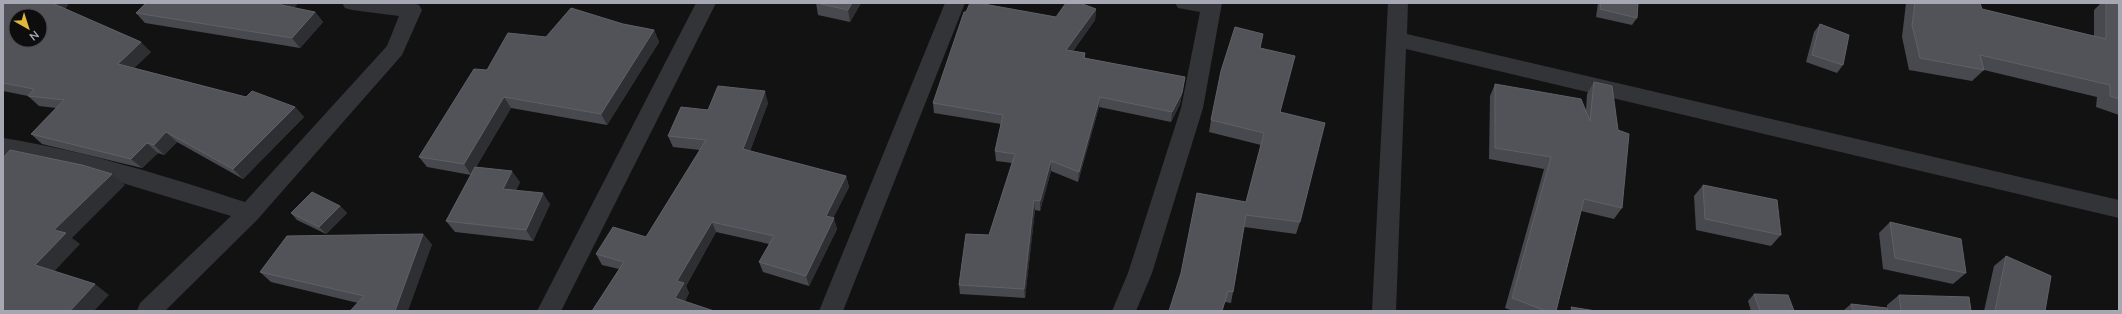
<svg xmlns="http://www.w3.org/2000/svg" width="2122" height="314" viewBox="0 0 2122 314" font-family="Mulish,sans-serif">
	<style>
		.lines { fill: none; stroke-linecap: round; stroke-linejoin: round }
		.minor { fill: #333438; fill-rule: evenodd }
		.wall { fill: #48494e }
		.shaded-wall { fill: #2e2f32 }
		.building { fill: #525359; stroke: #5f6167; fill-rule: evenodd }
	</style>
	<rect width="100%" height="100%" fill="#121213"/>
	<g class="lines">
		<g class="minor">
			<path d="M342,3h71l6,2 3,5 -20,45 -145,165 -92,91h-28l3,-8 91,-87 -135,-41 -93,-19v-18c83,13 162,38 242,64l142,-156 12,-30 -47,-6 -7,-2z"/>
			<polygon points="696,3 716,3 561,311 537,311"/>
			<polygon points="945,3 965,3 843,311 819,311"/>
			<polygon points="1175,3 1222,3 1203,108 1152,273 1136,311 1112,311 1128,273 1181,108 1200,12 1178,8"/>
			<polygon points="1388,3 1408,3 1407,34 2119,200 2119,218 1406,49 1396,311 1372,311"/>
		</g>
	</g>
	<g class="wall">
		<polygon points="3,3 69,3 65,9 151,52 134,68 246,97 295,107 304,117 243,179 177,142 164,155 158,153 142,168 42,144 31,134 56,108 39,106 28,96 3,91"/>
		<polygon points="298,3 294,8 315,12 323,22 300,48 145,23 136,13"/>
		<polygon points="816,3 861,3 850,22 818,15"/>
		<polygon points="1598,3 1638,3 1637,18 1632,25 1596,17"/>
		<polygon points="1906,3 1980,3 1982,9 2094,36 2094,10 2101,3 2119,3 2119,115 2096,107 2097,97 1984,70 1972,81 1909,70 1902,37"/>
		<polygon points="1096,9 1095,20 1073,51 1085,53 1085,58 1185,77 1180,104 1171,122 1099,107 1078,182 1051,171 1040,211 1035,210 1025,298 960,294 959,285 989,235 1012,163 996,161 995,151 1001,124 934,113 933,103"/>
		<polygon points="623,24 654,30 659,42 607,125 511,108 476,167 520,182 516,190 550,204 533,241 455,232 446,221 471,175 427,167 419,157 487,70 546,37"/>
		<polygon points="1820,24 1843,65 1837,73 1806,62 1814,32"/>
		<polygon points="1260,48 1281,112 1300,222 1296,234 1244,227 1233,292 1231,303 1225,302 1222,311 1169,311 1246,202 1261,145 1209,132 1211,120"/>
		<polygon points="1594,82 1622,208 1614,219 1581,211 1556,311 1513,311 1505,308 1544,169 1489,159 1490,96 1495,84 1586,110 1587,94"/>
		<polygon points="768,103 750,151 846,176 849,187 833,218 837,229 809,286 763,272 759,262 769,244 716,232 686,286 689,293 685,301 592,311 619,269 602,265 596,254 646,237 700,150 673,147 668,136 708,110"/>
		<polygon points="1703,185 1781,235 1771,246 1696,230 1694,196"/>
		<polygon points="340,206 347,213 326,234 297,220 291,213"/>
		<polygon points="1890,222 1966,273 1953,284 1883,269 1879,233"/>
		<polygon points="423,234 432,245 358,303 271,282 260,272"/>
		<polygon points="2006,256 2045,311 1984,311 1994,266"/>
		<polygon points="1754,294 1794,311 1751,311 1748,301"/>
		<polygon points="1899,295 1971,311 1844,311 1844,310 1851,304 1887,308 1887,305"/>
	</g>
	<g class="shaded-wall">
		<polygon points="52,3 69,3 62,13"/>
		<polygon points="282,3 298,3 289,15 281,5"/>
		<polygon points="852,3 861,3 850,22 848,10"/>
		<polygon points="1096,9 1095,20 1066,60 1066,50"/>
		<polygon points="315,12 323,22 300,48 292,38"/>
		<polygon points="654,30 659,42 607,125 601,114"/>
		<polygon points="141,42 151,52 128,74 118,64"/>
		<polygon points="1185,77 1180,104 1171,122 1172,112"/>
		<polygon points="765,91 768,103 747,160 743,149"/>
		<polygon points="504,97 511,108 471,175 464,164"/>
		<polygon points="1100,97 1099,107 1078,182 1079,172"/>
		<polygon points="295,107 304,117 243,179 233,169"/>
		<polygon points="166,132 177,142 164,155 154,145"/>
		<polygon points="147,143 158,153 142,168 131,159"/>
		<polygon points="1051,161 1051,171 1040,211 1040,201"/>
		<polygon points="512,171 520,182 511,200 503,189"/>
		<polygon points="112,174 125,185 72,238 80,244 50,276 35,265 54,230"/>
		<polygon points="846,176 849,187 829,227 826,216"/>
		<polygon points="543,193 550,204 533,241 526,230"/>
		<polygon points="1034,200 1035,210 1025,298 1024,289"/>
		<polygon points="340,206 347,213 326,234 319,227"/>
		<polygon points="834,218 837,229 809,286 806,276"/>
		<polygon points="712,222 716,232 686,286 689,293 681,308 675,298 677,281"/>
		<polygon points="423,234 432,245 408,311 395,311"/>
		<polygon points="95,284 109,295 94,311 70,311"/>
	</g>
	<g class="building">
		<path d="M3,3h49l89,39 -23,22 128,33 6,-6 43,16 -62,62 -67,-37 -12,13 -7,-2 -16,16 -100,-25 33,-34 -36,-4 6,-7 -31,-6zM16,16h24v24h-24z"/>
		<polygon points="146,3 282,3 281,5 315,12 292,38 136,13"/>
		<polygon points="817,3 852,3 848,10"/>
		<polygon points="970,3 978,3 1056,17 1066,3 1080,3 1096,9 1066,50 1085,53 1084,58 1185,77 1182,93 1172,112 1100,97 1079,172 1051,161 1040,201 1034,200 1024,289 959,285 966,234 989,235 1015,154 995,151 1003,115 933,103 964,12 966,12"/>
		<polygon points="1601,3 1638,3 1637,18 1600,9"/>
		<polygon points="1915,3 1980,3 1982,9 2106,39 2106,3 2119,3 2119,99 2110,96 2110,85 1980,55 1984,70 1920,58 1912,25"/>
		<polygon points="571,8 623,24 654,30 601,114 504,97 464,164 419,157 474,69 487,70 508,33 546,37"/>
		<polygon points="1820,24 1849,35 1843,65 1812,55"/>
		<polygon points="1235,27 1263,34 1260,48 1295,56 1280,112 1325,123 1300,222 1246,215 1233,292 1228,291 1222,311 1169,311 1181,273 1197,193 1246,202 1264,133 1211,120 1221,71"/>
		<polygon points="1594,82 1612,86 1618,130 1629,134 1622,208 1584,199 1556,311 1546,311 1512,298 1551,157 1495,148 1495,84 1581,99 1590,121"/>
		<polygon points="718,86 765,91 743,149 846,176 826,216 834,218 806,276 759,262 774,236 712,222 677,281 684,283 675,298 714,311 592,311 624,262 596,254 613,227 646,237 706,140 668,136 681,107 708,110"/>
		<polygon points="10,150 82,165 112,174 54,230 66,233 35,265 95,284 70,311 56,311 52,310 51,311 3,311 3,158"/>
		<polygon points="475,167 512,171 503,189 543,193 526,230 446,221"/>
		<polygon points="1703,185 1777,200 1781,235 1705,219"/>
		<polygon points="312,192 340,206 319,227 291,213"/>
		<polygon points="1890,222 1961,239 1966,273 1895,258"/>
		<polygon points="423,234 395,311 350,311 364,296 260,272 287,236"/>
		<polygon points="2006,256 2051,276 2045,311 1995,311"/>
		<polygon points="1754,294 1788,295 1794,311 1760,311"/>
		<polygon points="1899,295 1969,297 1971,311 1901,311"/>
		<polygon points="1851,304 1887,308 1888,311 1853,311"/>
		<polygon points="1571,307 1596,311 1572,311"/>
	</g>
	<rect width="2122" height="314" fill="none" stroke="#a5a8b3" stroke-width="8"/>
	<g transform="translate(28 28) rotate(141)"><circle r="19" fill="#0d0d0e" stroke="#4a4b50"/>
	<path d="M0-3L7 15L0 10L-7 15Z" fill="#e2b73b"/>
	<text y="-6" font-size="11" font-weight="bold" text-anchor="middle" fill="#a5a8b3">N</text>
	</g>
</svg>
